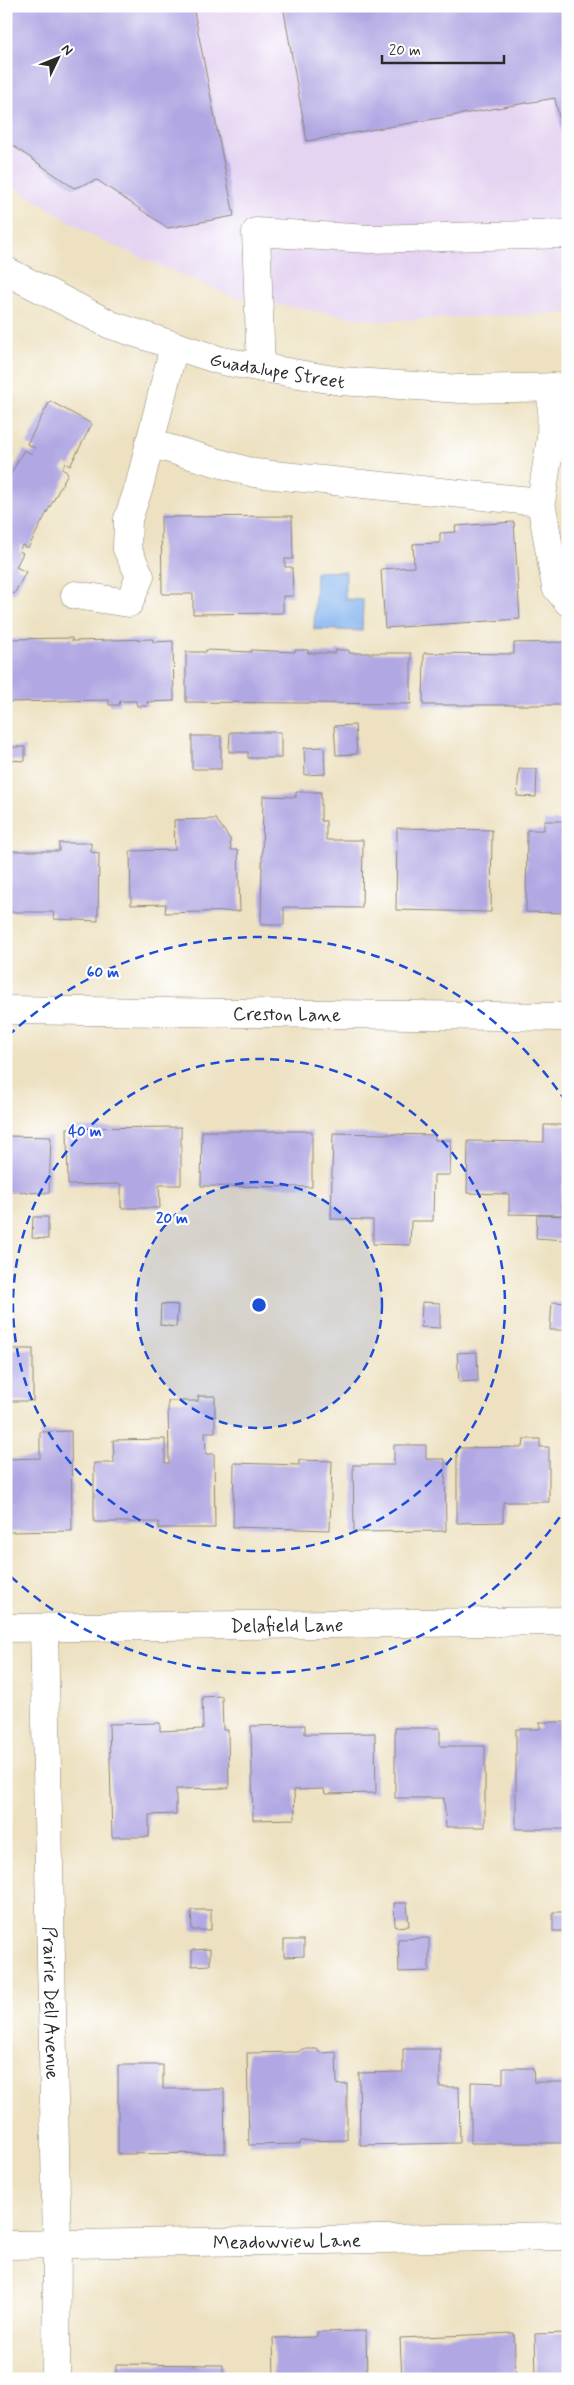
<svg xmlns="http://www.w3.org/2000/svg" width="574" height="2385" viewBox="0 0 574 2385" font-family="Mynerve,sans-serif">
	<style>
		.built { fill: #e4d3f1 }
		.water { fill: #84b4ef; stroke: #58708d }
		.building { fill: #b1a8e3 }
		.lines { fill: none; stroke-linecap: round; stroke-linejoin: round }
		.minor-casing { stroke: #8c8676; stroke-width: 29 }
		.minor { stroke: #fff; stroke-width: 28 }
		.ring { fill: none; stroke: #1d4ed8; stroke-width: 2.5; stroke-dasharray: 9 6 }
		.labels { text-anchor: middle; stroke-width: 4.5; stroke-linejoin: round; paint-order: stroke }
		.street-label { font-size: 19px; fill: #2b2b2b; stroke: #fff }
		.centre { fill: #1d4ed8; stroke: #fff; stroke-width: 2.5 }
		.ring-label { font-size: 15px; text-anchor: middle; font-weight: bold; fill: #1d4ed8; stroke: #fff; stroke-width: 4.5; stroke-linejoin: round; paint-order: stroke }
	</style>
	<rect width="100%" height="100%" fill="#fff"/>
	<filter id="ink" filterUnits="userSpaceOnUse"><feTurbulence type="fractalNoise" baseFrequency=".02" numOctaves="2"/><feDisplacementMap in="SourceGraphic" scale="10" xChannelSelector="R" yChannelSelector="G"/><feConvolveMatrix kernelMatrix="1 2 1 2 8 2 1 2 1" color-interpolation-filters="sRGB"/></filter>
	<filter id="wash" filterUnits="userSpaceOnUse"><feTurbulence type="fractalNoise" baseFrequency=".0096" numOctaves="4" result="noise"/><feDisplacementMap in="SourceGraphic" scale="20" xChannelSelector="R" yChannelSelector="G"/><feGaussianBlur stdDeviation="1.12" result="paint"/><feColorMatrix in="noise" values="0 0 0 0 0 0 0 0 0 0 0 0 0 0 0 0 0 1.4 0 .05"/><feComposite in="paint" operator="in"/></filter>
	<g filter="url(#wash)">
		<rect width="100%" height="100%" fill="#ede1c1"/>
		<polygon class="built" points="6,6 568,6 568,313 375,321 234,297 98,239 6,182"/>
		<polygon class="water" points="316,571 346,572 345,599 363,600 362,631 314,629"/>
		<g id="blocks">
			<g class="building">
				<polygon points="6,6 193,6 234,216 168,228 97,180 74,188 6,141"/>
				<polygon points="283,6 568,6 568,161 555,98 307,141"/>
				<polygon points="50,401 92,424 70,466 65,463 62,469 68,473 28,548 22,545 19,551 23,553 16,567 26,572 14,594 6,590 6,483 24,450 32,454 35,448 27,444"/>
				<polygon points="292,516 293,559 285,559 285,567 292,567 293,596 283,596 283,613 193,614 193,594 162,594 161,517"/>
				<polygon points="514,522 520,619 385,628 381,569 414,567 413,544 440,543 440,533 456,532 455,526"/>
				<polygon points="72,638 72,641 153,639 153,642 173,641 174,701 147,702 148,706 137,706 136,701 120,701 119,705 109,705 109,700 6,702 6,639"/>
				<polygon points="568,642 568,705 423,705 424,653 514,654 514,643"/>
				<polygon points="206,650 251,652 251,650 295,652 295,650 308,650 308,653 335,653 336,650 349,650 349,653 411,653 411,704 186,702 186,652 206,652"/>
				<polygon points="355,725 357,754 336,755 334,726"/>
				<polygon points="230,732 281,732 281,758 248,758 248,752 229,752"/>
				<rect x="192" y="736" width="29" height="33"/>
				<polygon points="9,747 25,747 25,761 8,760"/>
				<polygon points="324,747 325,774 305,775 304,748"/>
				<polygon points="519,769 537,769 536,797 517,796"/>
				<polygon points="296,792 321,792 321,821 326,821 326,840 363,840 362,908 284,907 284,925 261,925 263,796 296,797"/>
				<polygon points="216,819 230,839 231,850 238,850 240,911 165,913 166,904 131,905 130,851 175,850 174,820"/>
				<polygon points="544,821 563,821 562,831 568,831 568,913 526,912 527,830 544,830"/>
				<polygon points="397,828 492,830 491,912 396,910"/>
				<polygon points="59,843 91,843 91,852 99,853 98,921 54,919 53,912 9,912 10,851 59,851"/>
				<polygon points="544,1125 568,1125 568,1185 562,1185 562,1215 509,1214 509,1194 467,1193 468,1141 544,1142"/>
				<polygon points="181,1127 181,1185 159,1185 160,1208 121,1208 121,1184 68,1185 67,1128"/>
				<polygon points="202,1131 312,1131 312,1187 201,1186"/>
				<polygon points="333,1133 435,1135 435,1140 451,1140 450,1175 434,1175 433,1221 411,1221 410,1245 373,1244 373,1220 331,1219"/>
				<polygon points="6,1136 51,1137 49,1193 6,1192"/>
				<polygon points="537,1215 567,1216 565,1240 536,1238"/>
				<polygon points="33,1217 48,1217 48,1239 32,1238"/>
				<polygon points="422,1302 440,1303 440,1328 421,1327"/>
				<polygon points="552,1302 568,1303 568,1330 550,1330"/>
				<polygon points="161,1304 178,1305 176,1327 160,1325"/>
				<rect x="6" y="1349" width="27" height="52"/>
				<polygon points="477,1352 478,1381 459,1382 457,1353"/>
				<polygon points="198,1396 215,1396 215,1432 205,1432 206,1454 214,1454 215,1528 159,1528 159,1522 94,1522 94,1463 114,1463 113,1440 165,1439 165,1463 169,1463 168,1401 198,1401"/>
				<polygon points="71,1431 72,1531 6,1532 6,1459 40,1458 40,1432"/>
				<polygon points="524,1439 540,1439 540,1447 549,1447 549,1502 503,1502 503,1522 457,1523 457,1448 523,1447"/>
				<polygon points="394,1445 426,1445 426,1459 445,1459 446,1531 354,1532 353,1465 394,1465"/>
				<polygon points="299,1460 332,1461 330,1530 233,1527 234,1463 299,1465"/>
				<polygon points="222,1696 223,1730 228,1730 229,1788 176,1789 176,1814 149,1815 149,1837 112,1837 109,1724 160,1723 160,1731 203,1729 202,1697"/>
				<polygon points="540,1722 568,1722 568,1829 516,1829 516,1729 540,1729"/>
				<polygon points="305,1725 305,1734 375,1733 376,1793 325,1794 324,1789 294,1790 295,1819 253,1820 251,1726"/>
				<polygon points="395,1728 440,1728 440,1746 485,1746 485,1827 446,1827 444,1798 395,1798"/>
				<polygon points="394,1903 407,1903 409,1926 395,1927"/>
				<polygon points="191,1910 211,1910 211,1930 192,1930"/>
				<rect x="553" y="1912" width="15" height="19"/>
				<polygon points="429,1938 429,1971 399,1972 398,1939"/>
				<polygon points="284,1940 304,1940 304,1956 284,1957"/>
				<polygon points="210,1949 210,1965 192,1966 192,1950"/>
				<polygon points="302,2049 317,2049 320,2053 336,2052 337,2085 347,2084 347,2140 301,2141 300,2144 249,2145 247,2053 298,2052"/>
				<polygon points="403,2049 440,2049 440,2087 459,2087 460,2143 360,2145 359,2073 403,2072"/>
				<polygon points="118,2065 163,2065 163,2089 224,2089 225,2153 118,2154"/>
				<polygon points="503,2068 533,2068 534,2082 568,2082 568,2143 471,2143 471,2082 503,2083"/>
				<polygon points="366,2331 367,2379 274,2379 273,2338 317,2337 317,2332"/>
				<polygon points="514,2333 516,2379 402,2379 400,2338"/>
				<polygon points="568,2333 568,2379 536,2379 535,2334"/>
				<polygon points="116,2364 223,2365 223,2379 116,2379"/>
			</g>
		</g>
	</g>
	<g filter="url(#ink)">
		<use href="#blocks" fill-opacity="0" stroke="#8c8676" stroke-width="1"/>
		<g class="lines">
			<g class="minor-casing">
				<g id="minor">
					<path id="s1" d="M6,271l105,54 111,36 118,20 121,8 107,-2"/>
					<polyline points="261,368 256,232 369,239 568,234"/>
					<polyline points="149,443 254,473 541,502 551,438 552,387"/>
					<polyline points="541,502 556,587 568,602"/>
					<polyline points="75,595 129,603 140,576 127,549 128,519 139,487 174,346"/>
					<path id="s2" d="M6,1010l562,7"/>
					<path id="s3" d="M6,1628l562,-7"/>
					<path id="s4" d="M44,1628l13,616 -1,135"/>
					<path id="s5" d="M6,2245l562,-9"/>
				</g>
			</g>
			<use href="#minor" class="minor"/>
		</g>
	</g>
	<circle cx="259" cy="1305" r="123" fill="#1d4ed8" fill-opacity=".12"/>
	<g class="ring">
		<circle cx="259" cy="1305" r="123"/>
		<circle cx="259" cy="1305" r="246"/>
		<path d="M568 1505A368 368 0 0 1 8 1574M8 1036A368 368 0 0 1 568 1105"/>
	</g>
	<g class="labels">
		<g class="street-label">
			<text dy="7" stroke="none"><textPath href="#s1" startOffset="291">Guadalupe Street</textPath></text>
			<text dy="7" stroke="none"><textPath href="#s2" startOffset="281">Creston Lane</textPath></text>
			<text dy="7" stroke="none"><textPath href="#s3" startOffset="281">Delafield Lane</textPath></text>
			<text dy="7" stroke="none"><textPath href="#s4" startOffset="375">Prairie Dell Avenue</textPath></text>
			<text dy="7" stroke="none"><textPath href="#s5" startOffset="281">Meadowview Lane</textPath></text>
		</g>
	</g>
	<circle cx="259" cy="1305" r="8" class="centre"/>
	<g class="ring-label">
		<text x="103" y="977">60 m</text>
		<text x="85" y="1136">40 m</text>
		<text x="172" y="1223">20 m</text>
	</g>
	<rect width="574" height="2385" fill="none" stroke="#fff" stroke-width="25"/>
	<g transform="translate(58 58) rotate(47)" stroke="#ffffff" stroke-width="4" paint-order="stroke">
	<path d="M0-4L9 19L0 12L-9 19Z" fill="#2b2b2b"/>
	<text y="-8" font-size="14" font-weight="bold" text-anchor="middle" fill="#2b2b2b">N</text>
	</g>
	<path d="M382 55v8h122v-8" fill="none" stroke="#2b2b2b" stroke-width="2.5"/>
	<text x="389" y="55" font-size="15" fill="#2b2b2b" stroke="#ffffff" stroke-width="4" paint-order="stroke">20 m</text>
</svg>
